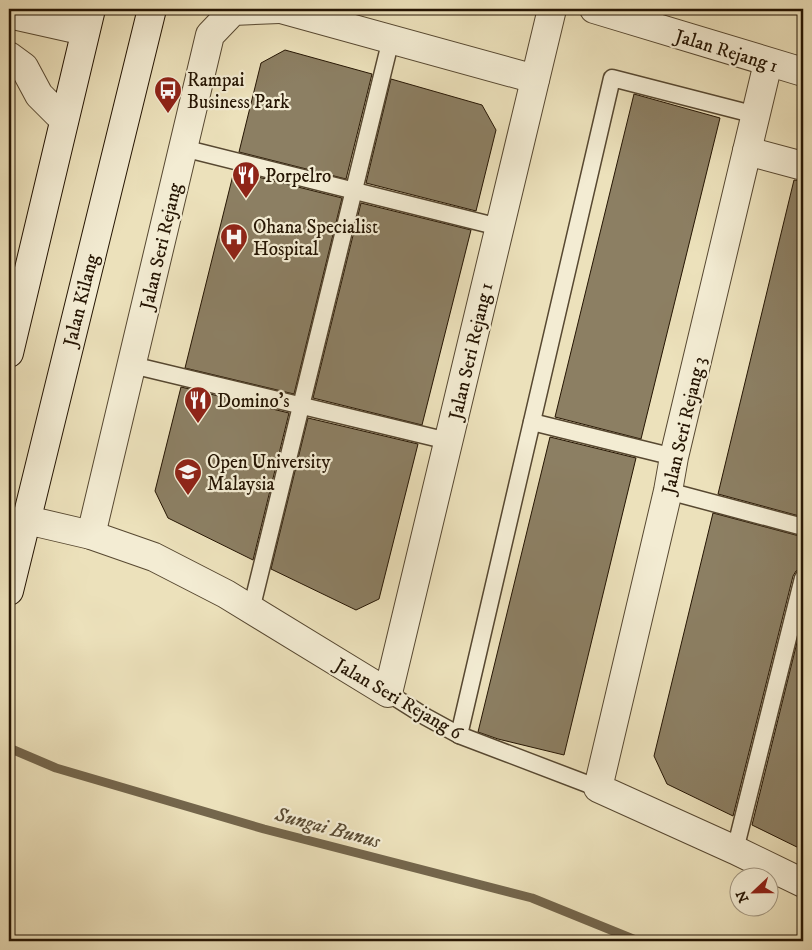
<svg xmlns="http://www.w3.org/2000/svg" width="812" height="950" viewBox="0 0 812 950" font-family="'IM FELL DW Pica',serif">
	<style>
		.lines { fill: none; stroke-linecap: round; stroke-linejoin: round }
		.stream { stroke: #74664c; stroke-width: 9 }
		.building { fill: #8c7f63; stroke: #251503 }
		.service-casing { stroke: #574831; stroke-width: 19 }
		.minor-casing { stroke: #574831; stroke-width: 30 }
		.tertiary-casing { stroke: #574831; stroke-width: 30 }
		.secondary-casing { stroke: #251503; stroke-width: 30 }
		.service { stroke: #f3ecd3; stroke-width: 16 }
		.minor { stroke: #f3ecd3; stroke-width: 28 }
		.tertiary { stroke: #f3ecd3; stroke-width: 28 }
		.secondary { stroke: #f3ecd3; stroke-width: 28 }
		.labels { text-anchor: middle; stroke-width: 4.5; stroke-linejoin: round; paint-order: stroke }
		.street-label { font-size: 19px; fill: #251503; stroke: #f3ecd3 }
		.poi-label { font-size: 19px; fill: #251503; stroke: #f3ecd3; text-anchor: start }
		.water-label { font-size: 20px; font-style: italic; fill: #594b33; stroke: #f3ecd3 }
	</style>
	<rect width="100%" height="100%" fill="#ece1bb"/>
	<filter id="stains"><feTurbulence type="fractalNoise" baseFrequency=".004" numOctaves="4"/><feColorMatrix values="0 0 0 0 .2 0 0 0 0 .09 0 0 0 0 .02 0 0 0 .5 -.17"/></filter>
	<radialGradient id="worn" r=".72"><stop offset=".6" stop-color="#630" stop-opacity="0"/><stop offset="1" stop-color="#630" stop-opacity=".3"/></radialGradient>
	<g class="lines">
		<polyline class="stream" points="9,748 56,768 264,829 532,898 638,941"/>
	</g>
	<g class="building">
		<polygon points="285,50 372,74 346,179 239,152 261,63"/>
		<polygon points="391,79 482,105 496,130 476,211 366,183"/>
		<polygon points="634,94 720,118 641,439 555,417"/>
		<polygon points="234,171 342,198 294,394 185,368"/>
		<polygon points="794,180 803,181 803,517 718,494"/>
		<polygon points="361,203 471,230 422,425 313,398"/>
		<polygon points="181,387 289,413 253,560 168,518 155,491"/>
		<polygon points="308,418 418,444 379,599 356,610 271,569"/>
		<polygon points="550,437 636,458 564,755 498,739 478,732"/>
		<polygon points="713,513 803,537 803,568 796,571 793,576 733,816 667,784 654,756"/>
		<polygon points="803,618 803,850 752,825"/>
	</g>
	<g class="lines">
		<g class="service-casing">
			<g id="service">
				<polyline points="183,148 499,227"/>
				<polyline points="132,365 448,441"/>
				<polyline points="532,422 674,457"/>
				<polyline points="668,491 803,527"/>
				<polyline points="251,610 391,39"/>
				<polyline points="388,693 426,717 459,735 598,788"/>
				<polyline points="459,735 612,78 756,115"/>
				<polyline points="735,850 803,578"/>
			</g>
		</g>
		<g class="minor-casing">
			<g id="minor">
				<polyline points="281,9 535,79"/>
				<polyline points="9,14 85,31"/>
				<polyline points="9,56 24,67 39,95 64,120"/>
				<polyline points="768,63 674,457 668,491 598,788 735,850 803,883"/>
				<polyline points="747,151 803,166"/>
				<polyline points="27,520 91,535 154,557 226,594 388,693 552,9"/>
				<polyline points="91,535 210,35 233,11 279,9"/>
			</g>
		</g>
		<g class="tertiary-casing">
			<polyline id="tertiary" points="594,9 803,72"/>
		</g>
		<g class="secondary-casing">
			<g id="secondary">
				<polyline points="9,353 91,9"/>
				<polyline points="9,591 152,9"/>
			</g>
		</g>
		<use href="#service" class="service"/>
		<use href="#minor" class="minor"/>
		<use href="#tertiary" class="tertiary"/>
		<use href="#secondary" class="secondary"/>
	</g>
	<defs>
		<g id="bus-pin" transform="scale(1.4375)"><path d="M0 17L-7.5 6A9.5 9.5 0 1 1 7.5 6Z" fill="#8f2418" stroke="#f3ecd3"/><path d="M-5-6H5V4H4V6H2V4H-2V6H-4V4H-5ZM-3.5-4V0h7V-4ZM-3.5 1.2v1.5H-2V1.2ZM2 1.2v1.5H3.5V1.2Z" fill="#fff"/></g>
		<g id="restaurant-pin" transform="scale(1.4375)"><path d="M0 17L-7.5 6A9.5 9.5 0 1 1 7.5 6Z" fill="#8f2418" stroke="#f3ecd3"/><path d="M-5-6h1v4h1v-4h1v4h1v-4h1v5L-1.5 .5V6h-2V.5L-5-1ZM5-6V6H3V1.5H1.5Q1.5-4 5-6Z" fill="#fff"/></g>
		<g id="hospital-pin" transform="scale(1.4375)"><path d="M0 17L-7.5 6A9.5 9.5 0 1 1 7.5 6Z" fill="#8f2418" stroke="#f3ecd3"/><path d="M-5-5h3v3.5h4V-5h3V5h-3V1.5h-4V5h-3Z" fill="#fff"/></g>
		<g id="university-pin" transform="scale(1.4375)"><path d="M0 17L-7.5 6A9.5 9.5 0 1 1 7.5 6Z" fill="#8f2418" stroke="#f3ecd3"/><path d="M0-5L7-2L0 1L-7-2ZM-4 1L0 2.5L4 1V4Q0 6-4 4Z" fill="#fff"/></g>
	</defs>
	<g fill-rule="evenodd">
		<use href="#bus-pin" x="168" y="90"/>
		<use href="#restaurant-pin" x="246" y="175"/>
		<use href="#hospital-pin" x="234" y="237"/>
		<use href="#restaurant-pin" x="198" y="400"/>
		<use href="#university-pin" x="188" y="472"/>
	</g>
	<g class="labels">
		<g class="street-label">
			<text transform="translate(727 50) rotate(17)" y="7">Jalan Rejang 1</text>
			<text transform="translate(160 246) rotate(-77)" y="7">Jalan Seri Rejang</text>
			<text transform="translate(80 300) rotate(-76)" y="7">Jalan Kilang</text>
			<text transform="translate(470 351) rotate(-77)" y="7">Jalan Seri Rejang 1</text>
			<text transform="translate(683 425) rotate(-77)" y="7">Jalan Seri Rejang 3</text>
			<text transform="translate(399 698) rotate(30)" y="7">Jalan Seri Rejang 6</text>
		</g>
		<g class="poi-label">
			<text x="187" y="86">Rampai<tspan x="187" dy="22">Business Park</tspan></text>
			<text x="265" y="182">Porpelro</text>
			<text x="253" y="233">Ohana Specialist<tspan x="253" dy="22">Hospital</tspan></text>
			<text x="217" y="407">Domino's</text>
			<text x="207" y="468">Open University<tspan x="207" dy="22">Malaysia</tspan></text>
		</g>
		<g class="water-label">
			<text transform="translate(328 827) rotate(15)" y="7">Sungai Bunus</text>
		</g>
	</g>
	<rect width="812" height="950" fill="none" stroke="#ece1bb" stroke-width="30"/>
	<rect x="10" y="10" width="792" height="930" fill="none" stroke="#251503" stroke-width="2.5"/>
	<rect x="15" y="15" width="782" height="920" fill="none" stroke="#251503"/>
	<g transform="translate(754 892) rotate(248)"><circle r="24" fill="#f3ecd3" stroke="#a19680"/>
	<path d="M0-4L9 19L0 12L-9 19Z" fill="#8f2418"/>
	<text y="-8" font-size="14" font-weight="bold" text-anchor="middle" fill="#251503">N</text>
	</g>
	<rect width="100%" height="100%" filter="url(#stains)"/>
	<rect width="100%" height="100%" fill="url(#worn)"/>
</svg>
